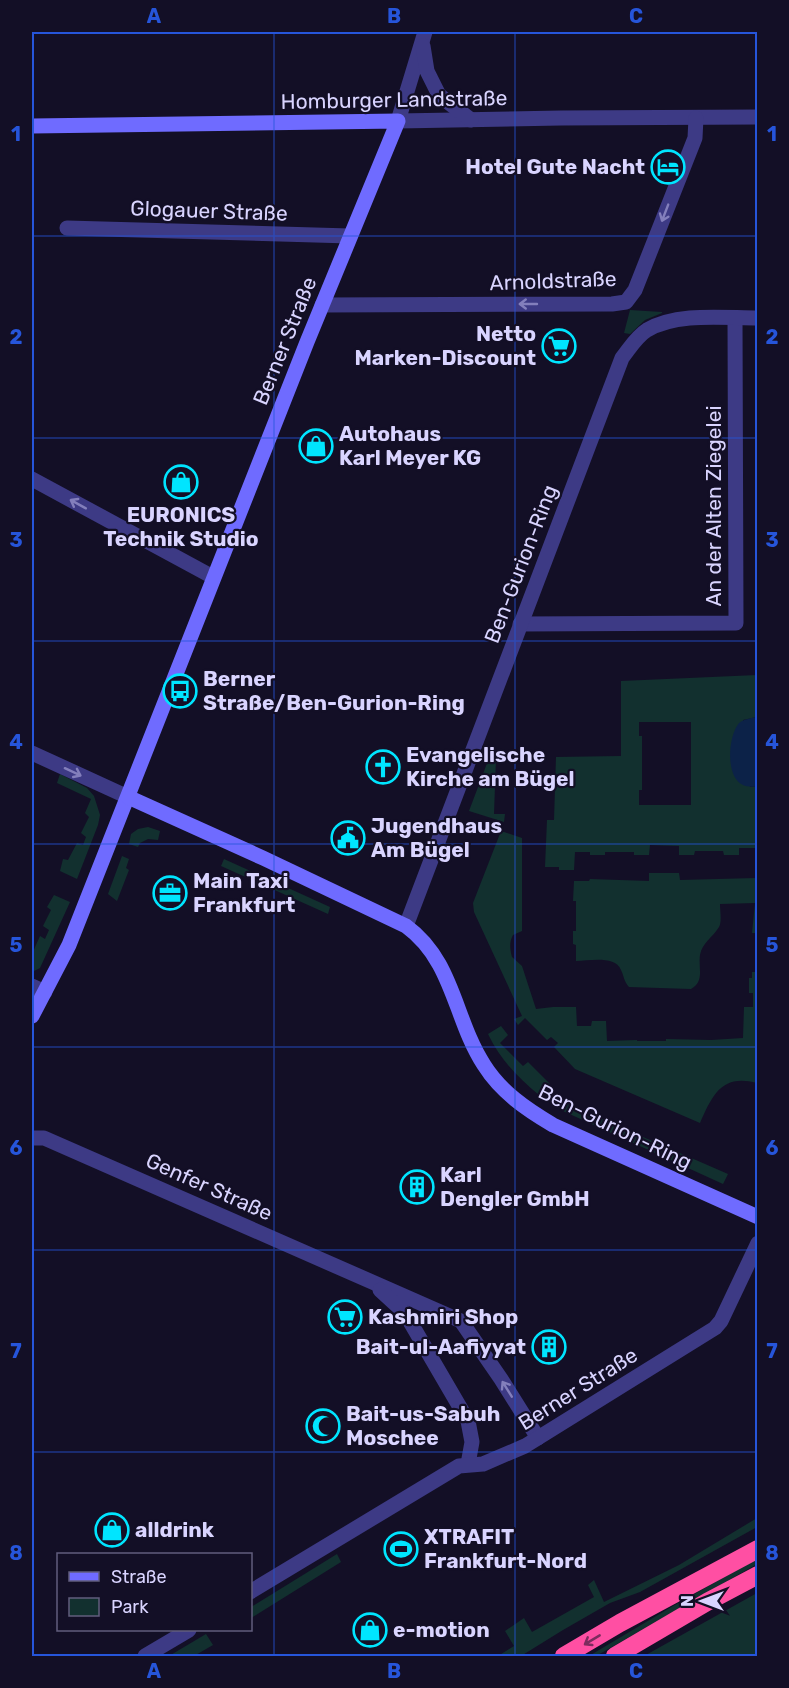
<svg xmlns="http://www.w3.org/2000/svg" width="789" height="1688" viewBox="0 0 789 1688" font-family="Rubik,sans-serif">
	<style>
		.green { fill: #12302f; fill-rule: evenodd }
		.water { fill: #0c2248 }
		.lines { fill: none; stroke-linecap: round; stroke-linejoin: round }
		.street { stroke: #3d3a85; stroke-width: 15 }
		.secondary { stroke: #6f6bff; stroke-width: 15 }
		.highway { stroke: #ff4fa3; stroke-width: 18 }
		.oneway { stroke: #837fbc }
		.oneway2 { stroke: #7d2c5e }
		.grid { fill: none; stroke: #2655da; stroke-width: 1.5; stroke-opacity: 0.55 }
		.labels { text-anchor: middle; stroke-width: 4.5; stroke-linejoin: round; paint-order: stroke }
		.street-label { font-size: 21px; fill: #d9d4ff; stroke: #130f26 }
		.poi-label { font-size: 21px; font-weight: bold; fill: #d9d4ff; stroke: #130f26; text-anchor: start }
		.neatline { fill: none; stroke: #2655da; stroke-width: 2 }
		.grid-label { font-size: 20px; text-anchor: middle; font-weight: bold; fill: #2655da }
	</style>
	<rect width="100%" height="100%" fill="#130f26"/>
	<g class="green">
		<polygon points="630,310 662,312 662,313 645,320 630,334 624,333"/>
		<path d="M757,675v42l-14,3 7,67 7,-1v147h-5l3,-30 -35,1c0,7 2,18 -1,23 -6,10 -17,16 -19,28 -2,13 5,26 -9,34l-62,-2c-5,-5 -5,-11 -8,-17 -6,-15 -32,-9 -45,-9v-16l-3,-1v-13h3v-30h-3l1,-20h15l1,-2 59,2v-8h30l1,7 76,-2 1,-30h-18v7h-15l-1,-4h-28l-1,4h-15v-9l-29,-1 -1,10h-15v-3h-29v3h-15v-3h-15l-1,18h-15v-3h-14l2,-47h7l2,-63 65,-1v-75zM639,722h52v83h-52v-15h3v-54h-3z"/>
		<polygon points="489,758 496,758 494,814 505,814 504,822 469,811"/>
		<polygon points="60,774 87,788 94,796 100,815 98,825 77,879 60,871 63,859 68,860 77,843 83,845 86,837 81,833 89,817 85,813 91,799 57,783"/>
		<polygon points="148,827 160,831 158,840 148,839 140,843 138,847 129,844 131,834 138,829"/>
		<path d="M501,831l21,7v93l-9,4c-4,7 -3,14 -1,22l10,9 14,43 17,-2h23l1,19h14l1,-5h14l1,20 30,-1v1h29v-2l45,1 32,-2 1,-31h9v-14h-4v-15h3v-6h5v-3v114c-35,-9 -44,11 -57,40l-125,-54 -21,-22 4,-4 -7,-6 -4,3 -22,-22 -7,7 -4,-6 8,-3 -48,-104 -1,-9z"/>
		<polygon points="122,856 129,859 126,868 129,870 117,901 108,894"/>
		<polygon points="224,859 330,907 328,914 221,866"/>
		<polygon points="54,895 70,902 40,968 32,972 32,954 40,936 45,939 49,930 43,926 51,910 47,907"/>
		<path d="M501,1026l7,9 -8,8 23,23 5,-4 22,22 -11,11c-22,-18 -39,-36 -51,-61z"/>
		<polygon points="558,1092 556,1099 728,1174 723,1184 563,1111 550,1103"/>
		<polygon points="757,1518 757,1527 640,1592 610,1603 563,1630 521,1656 498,1656 514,1646 505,1631 524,1618 532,1632 594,1597 588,1585 594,1580 604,1602 679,1565"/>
		<polygon points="337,1554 341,1562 251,1618 251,1607"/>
		<polygon points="757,1559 757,1564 596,1656 589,1656 673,1606"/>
		<polygon points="757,1593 757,1656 644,1656"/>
		<polygon points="206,1634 213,1645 194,1656 169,1656"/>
	</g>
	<path class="water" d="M757,717v69c-4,1 -10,1 -14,-1 -18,-8 -15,-49 -4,-62 5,-4 13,-5 18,-6z"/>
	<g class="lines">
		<g class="street">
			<polyline points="425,32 398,121 561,118 758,117"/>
			<polyline points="423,46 427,71 439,95 471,120"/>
			<polyline points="67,228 350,236"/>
			<polyline points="322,305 612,304 626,302 635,290 695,138 696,118"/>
			<polyline points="32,479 213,577"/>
			<polyline points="520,624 736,623 735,318"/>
			<polyline points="32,753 128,797"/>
			<path d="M406,926l216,-568c8,-10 14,-21 25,-28 30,-18 77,-12 111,-12"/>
			<polyline points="32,986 45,992"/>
			<polyline points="32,1138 44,1138 461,1321 501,1379 538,1438"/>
			<polyline points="380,1290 405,1313 468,1421 472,1442 468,1464"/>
			<polyline points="250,1592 459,1466 483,1464 525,1446 715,1328 721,1321 758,1243"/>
			<polyline points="145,1656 189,1630"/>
		</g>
		<g class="secondary">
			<polyline points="32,126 398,121 307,342 69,945 32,1016"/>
			<path d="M128,797l135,61 143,68c48,35 48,93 78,139 17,27 42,44 69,60l205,92"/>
		</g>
		<g class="highway">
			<polyline points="564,1656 620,1623 758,1549"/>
			<polyline points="615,1656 707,1602 758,1575"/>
		</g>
	</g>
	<defs><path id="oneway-shaft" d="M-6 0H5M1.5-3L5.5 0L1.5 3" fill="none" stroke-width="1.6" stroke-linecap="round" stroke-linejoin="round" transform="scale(1.5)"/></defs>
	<g class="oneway">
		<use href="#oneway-shaft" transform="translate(665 213) rotate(111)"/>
		<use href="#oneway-shaft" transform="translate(528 304) rotate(180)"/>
		<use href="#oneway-shaft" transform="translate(78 504) rotate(-151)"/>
		<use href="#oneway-shaft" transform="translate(73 772) rotate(25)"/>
		<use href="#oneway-shaft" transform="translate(507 1389) rotate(-122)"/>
	</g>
	<use class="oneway2" href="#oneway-shaft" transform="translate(592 1640) rotate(149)"/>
	<path class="grid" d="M274,32v1624M515,32v1624M32,236h726M32,438h726M32,641h726M32,844h726M32,1047h726M32,1250h726M32,1452h726"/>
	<defs>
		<g id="hotel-ring" transform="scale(1.725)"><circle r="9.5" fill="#130f26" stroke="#00e5ff" stroke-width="1.5"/><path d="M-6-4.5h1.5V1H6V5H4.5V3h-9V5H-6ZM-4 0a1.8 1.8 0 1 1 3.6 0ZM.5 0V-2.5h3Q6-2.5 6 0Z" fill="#00e5ff"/></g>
		<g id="supermarket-ring" transform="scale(1.725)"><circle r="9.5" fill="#130f26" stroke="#00e5ff" stroke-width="1.5"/><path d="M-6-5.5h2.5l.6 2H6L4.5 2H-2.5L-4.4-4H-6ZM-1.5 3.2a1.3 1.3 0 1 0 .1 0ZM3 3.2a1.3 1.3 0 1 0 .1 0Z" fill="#00e5ff"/></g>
		<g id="shop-ring" transform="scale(1.725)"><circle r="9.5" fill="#130f26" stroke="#00e5ff" stroke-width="1.5"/><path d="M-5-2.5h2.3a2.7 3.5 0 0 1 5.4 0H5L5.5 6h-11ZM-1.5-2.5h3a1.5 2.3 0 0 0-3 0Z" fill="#00e5ff"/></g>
		<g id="bus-ring" transform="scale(1.725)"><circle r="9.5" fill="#130f26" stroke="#00e5ff" stroke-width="1.5"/><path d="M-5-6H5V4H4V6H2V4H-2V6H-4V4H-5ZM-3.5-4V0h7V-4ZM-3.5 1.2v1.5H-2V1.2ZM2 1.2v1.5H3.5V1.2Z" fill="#00e5ff"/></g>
		<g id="church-ring" transform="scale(1.725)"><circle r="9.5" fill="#130f26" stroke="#00e5ff" stroke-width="1.5"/><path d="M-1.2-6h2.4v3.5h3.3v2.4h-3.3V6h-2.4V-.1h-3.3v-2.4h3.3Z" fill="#00e5ff"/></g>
		<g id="civic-ring" transform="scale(1.725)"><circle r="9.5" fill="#130f26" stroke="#00e5ff" stroke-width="1.5"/><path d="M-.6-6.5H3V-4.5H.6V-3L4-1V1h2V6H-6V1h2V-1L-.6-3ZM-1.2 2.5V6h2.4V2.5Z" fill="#00e5ff"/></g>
		<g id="office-ring" transform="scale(1.725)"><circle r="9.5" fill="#130f26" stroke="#00e5ff" stroke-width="1.5"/><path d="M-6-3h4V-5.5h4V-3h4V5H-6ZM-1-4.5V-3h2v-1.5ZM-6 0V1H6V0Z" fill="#00e5ff"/></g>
		<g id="building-ring" transform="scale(1.725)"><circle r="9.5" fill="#130f26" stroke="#00e5ff" stroke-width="1.5"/><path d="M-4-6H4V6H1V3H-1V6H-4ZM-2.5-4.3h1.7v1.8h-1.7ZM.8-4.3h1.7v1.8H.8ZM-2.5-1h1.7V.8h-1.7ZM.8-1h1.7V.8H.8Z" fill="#00e5ff"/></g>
		<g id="mosque-ring" transform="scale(1.725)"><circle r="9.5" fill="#130f26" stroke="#00e5ff" stroke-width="1.5"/><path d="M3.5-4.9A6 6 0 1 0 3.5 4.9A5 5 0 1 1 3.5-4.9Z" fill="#00e5ff"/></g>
		<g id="stadium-ring" transform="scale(1.725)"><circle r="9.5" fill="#130f26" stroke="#00e5ff" stroke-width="1.5"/><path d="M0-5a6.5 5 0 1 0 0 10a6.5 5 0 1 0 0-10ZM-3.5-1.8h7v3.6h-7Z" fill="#00e5ff"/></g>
	</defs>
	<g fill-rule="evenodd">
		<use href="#hotel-ring" x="668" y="167"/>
		<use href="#supermarket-ring" x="559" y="346"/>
		<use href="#shop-ring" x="316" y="446"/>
		<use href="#shop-ring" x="181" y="482"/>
		<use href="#bus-ring" x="180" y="691"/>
		<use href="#church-ring" x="383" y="767"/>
		<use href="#civic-ring" x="348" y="838"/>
		<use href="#office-ring" x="170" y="893"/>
		<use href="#building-ring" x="417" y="1187"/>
		<use href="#supermarket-ring" x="345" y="1317"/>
		<use href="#building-ring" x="549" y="1347"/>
		<use href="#mosque-ring" x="323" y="1426"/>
		<use href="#shop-ring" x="112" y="1530"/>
		<use href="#stadium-ring" x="401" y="1549"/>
		<use href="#shop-ring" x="370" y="1630"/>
	</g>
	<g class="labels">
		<g class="street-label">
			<text transform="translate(394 100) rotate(-1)" y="7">Homburger Landstraße</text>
			<text transform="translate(209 211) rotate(2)" y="7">Glogauer Straße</text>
			<text transform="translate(553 281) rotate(-2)" y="7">Arnoldstraße</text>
			<text transform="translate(285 341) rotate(-68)" y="7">Berner Straße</text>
			<text transform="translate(714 506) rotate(-90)" y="7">An der Alten Ziegelei</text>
			<text transform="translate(521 564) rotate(-69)" y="7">Ben-Gurion-Ring</text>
			<text transform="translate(615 1127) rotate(26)" y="7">Ben-Gurion-Ring</text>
			<text transform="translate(209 1187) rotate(24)" y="7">Genfer Straße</text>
			<text transform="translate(578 1389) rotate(-32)" y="7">Berner Straße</text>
		</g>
		<g class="poi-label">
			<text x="645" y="174" text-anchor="end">Hotel Gute Nacht</text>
			<text x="536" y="341" text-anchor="end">Netto<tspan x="536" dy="24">Marken-Discount</tspan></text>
			<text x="339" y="441">Autohaus<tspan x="339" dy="24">Karl Meyer KG</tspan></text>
			<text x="181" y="522" text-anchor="middle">EURONICS<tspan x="181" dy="24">Technik Studio</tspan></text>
			<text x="203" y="686">Berner<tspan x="203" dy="24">Straße/Ben-Gurion-Ring</tspan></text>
			<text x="406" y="762">Evangelische<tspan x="406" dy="24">Kirche am Bügel</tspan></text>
			<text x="371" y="833">Jugendhaus<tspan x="371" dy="24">Am Bügel</tspan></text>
			<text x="193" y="888">Main Taxi<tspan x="193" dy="24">Frankfurt</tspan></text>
			<text x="440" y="1182">Karl<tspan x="440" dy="24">Dengler GmbH</tspan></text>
			<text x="368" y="1324">Kashmiri Shop</text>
			<text x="526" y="1354" text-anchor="end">Bait-ul-Aafiyyat</text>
			<text x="346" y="1421">Bait-us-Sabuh<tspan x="346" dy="24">Moschee</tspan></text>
			<text x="135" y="1537">alldrink</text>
			<text x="424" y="1544">XTRAFIT<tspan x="424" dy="24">Frankfurt-Nord</tspan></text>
			<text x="393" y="1637">e-motion</text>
		</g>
	</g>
	<rect width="789" height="1688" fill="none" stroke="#130f26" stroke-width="66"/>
	<rect x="57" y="1553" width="195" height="78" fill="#130f26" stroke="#625e7d" stroke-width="1.5"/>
	<rect x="69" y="1572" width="30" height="9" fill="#6f6bff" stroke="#625e7d" stroke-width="1.5"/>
	<text x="111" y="1583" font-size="18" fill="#d9d4ff">Straße</text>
	<rect x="69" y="1598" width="30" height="18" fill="#12302f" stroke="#625e7d" stroke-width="1.5"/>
	<text x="111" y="1613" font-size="18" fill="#d9d4ff">Park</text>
	<g transform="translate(702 1601) rotate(270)" stroke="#130f26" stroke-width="4.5" paint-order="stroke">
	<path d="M0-4.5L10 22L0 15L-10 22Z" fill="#d9d4ff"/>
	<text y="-9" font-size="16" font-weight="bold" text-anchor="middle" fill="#d9d4ff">N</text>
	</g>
	<rect x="33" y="33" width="723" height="1622" class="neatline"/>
	<g class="grid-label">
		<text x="154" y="23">A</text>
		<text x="394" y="23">B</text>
		<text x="636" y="23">C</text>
		<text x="16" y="141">1</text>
		<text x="772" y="141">1</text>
		<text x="16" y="344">2</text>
		<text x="772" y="344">2</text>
		<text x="16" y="547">3</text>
		<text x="772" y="547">3</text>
		<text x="16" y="749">4</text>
		<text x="772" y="749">4</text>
		<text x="16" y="952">5</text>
		<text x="772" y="952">5</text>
		<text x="16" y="1155">6</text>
		<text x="772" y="1155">6</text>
		<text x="16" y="1358">7</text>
		<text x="772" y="1358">7</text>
		<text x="16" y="1560">8</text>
		<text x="772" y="1560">8</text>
		<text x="154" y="1678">A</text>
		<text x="394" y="1678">B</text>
		<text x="636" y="1678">C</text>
	</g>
</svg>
